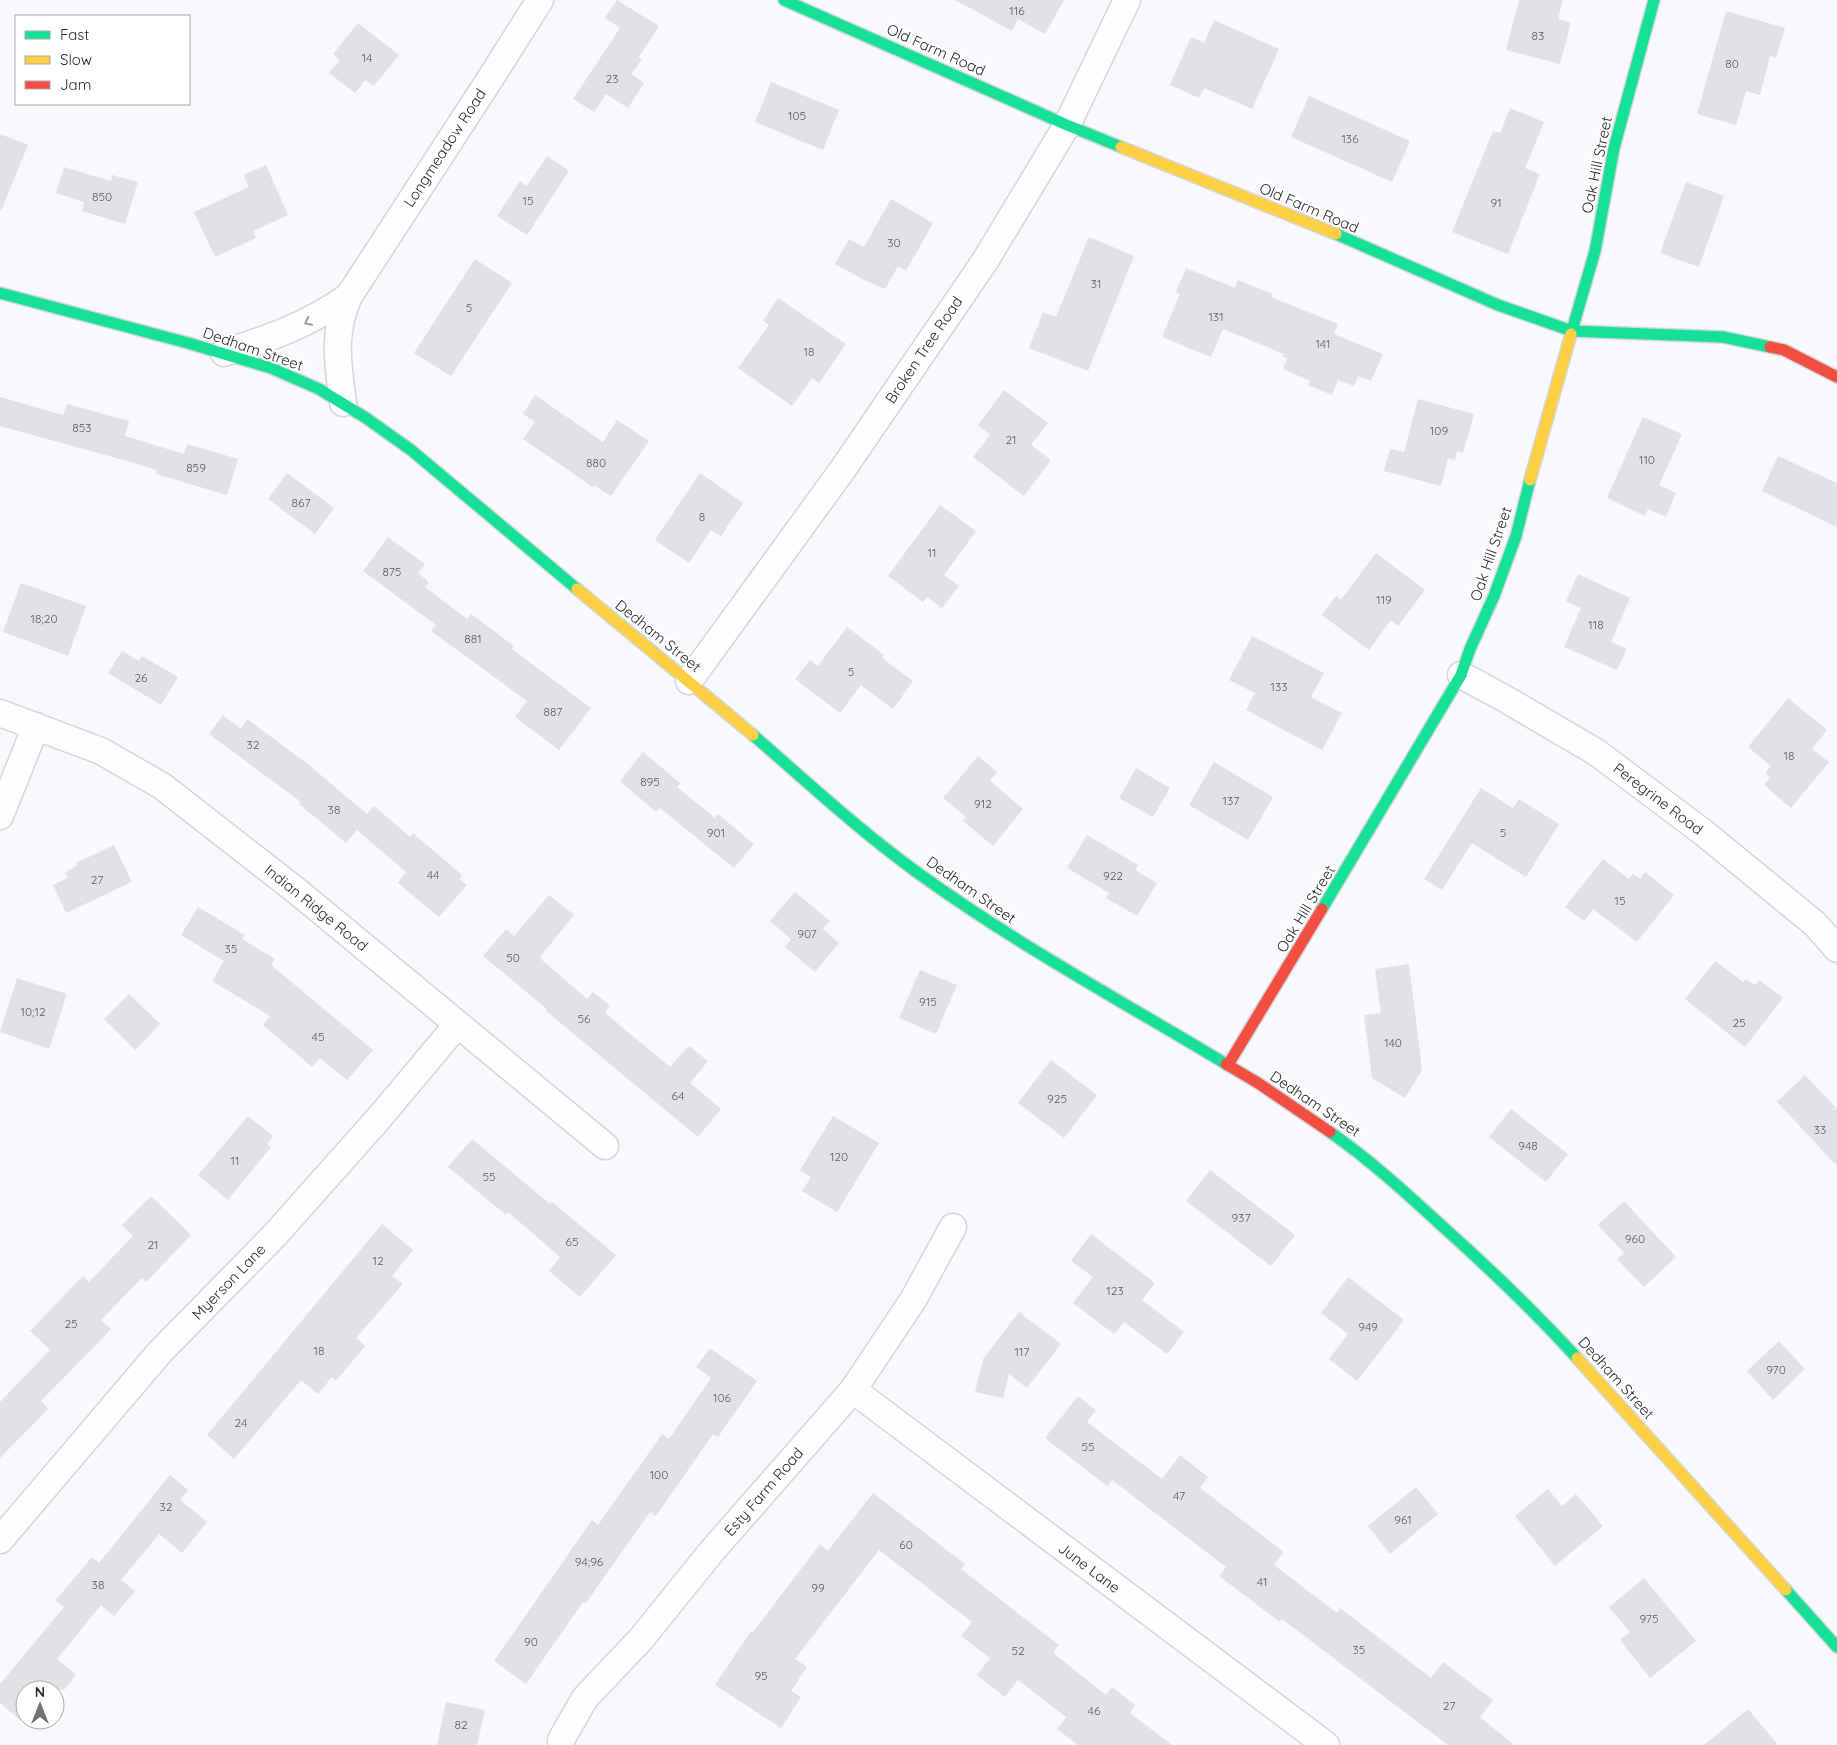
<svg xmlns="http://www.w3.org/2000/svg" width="1837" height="1745" viewBox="0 0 1837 1745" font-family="Quicksand,sans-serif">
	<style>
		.building { fill: #e2e1e5 }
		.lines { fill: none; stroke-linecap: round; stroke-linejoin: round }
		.street-casing { stroke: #d5d6da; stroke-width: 29 }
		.fast-casing { stroke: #d5d6da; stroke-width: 14 }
		.slow-casing { stroke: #d5d6da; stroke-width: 14 }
		.jam-casing { stroke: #d5d6da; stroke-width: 14 }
		.street { stroke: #fefeff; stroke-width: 26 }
		.fast { stroke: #16e098; stroke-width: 11 }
		.slow { stroke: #ffcf43; stroke-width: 11 }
		.jam { stroke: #f24e42; stroke-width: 11 }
		.oneway { stroke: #9e9ea1 }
		.labels { text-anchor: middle; stroke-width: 4; stroke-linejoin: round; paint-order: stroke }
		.number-label { font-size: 12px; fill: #5a5a5f }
		.street-label { font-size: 15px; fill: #28292e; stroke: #fff }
	</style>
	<rect width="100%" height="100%" fill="#f8f9fd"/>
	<g class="building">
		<polygon points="617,0 659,26 639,57 642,59 631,74 644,83 628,108 606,94 594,112 573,99 620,28 605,18"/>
		<polygon points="955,0 1064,0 1045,34 1018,19 1012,31"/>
		<polygon points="1519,0 1563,0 1558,19 1571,23 1560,64 1506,50"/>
		<polygon points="1726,11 1785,28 1776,58 1770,56 1760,95 1746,91 1736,125 1697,114"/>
		<polygon points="1214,20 1279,49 1252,109 1204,88 1199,98 1170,85 1191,37 1204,43"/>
		<polygon points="358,23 399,55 374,86 365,80 355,93 329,73 340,60 333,54"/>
		<polygon points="771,82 839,110 823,150 755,122"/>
		<polygon points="1309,96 1410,141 1392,182 1291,137"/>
		<polygon points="1510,108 1544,122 1525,168 1540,174 1508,254 1452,232 1493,131 1500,133"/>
		<polygon points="0,134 28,145 1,211 0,211"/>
		<polygon points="547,156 569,171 527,235 497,216 520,181 527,186"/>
		<polygon points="266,165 288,215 253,231 256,238 215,257 194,212 249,187 244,175"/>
		<polygon points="64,167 111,181 112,175 138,182 125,224 82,211 84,202 56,193"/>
		<polygon points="1686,182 1724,196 1699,267 1660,253"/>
		<polygon points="891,199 933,223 906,271 898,266 885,289 866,281 835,264 849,239 864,247"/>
		<polygon points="1089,237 1134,256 1088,371 1029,348 1043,312 1056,317"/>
		<polygon points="475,259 512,283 451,376 414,353"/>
		<polygon points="1186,268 1235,288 1238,280 1272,294 1271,297 1338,324 1334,334 1383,354 1371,381 1358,376 1354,386 1338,380 1332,395 1308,385 1310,381 1283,369 1287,358 1283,357 1284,354 1223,329 1211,357 1162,337 1180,294 1176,292"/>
		<polygon points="778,298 846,344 819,383 812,378 792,406 738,368 769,325 763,321"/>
		<polygon points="1004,390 1048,423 1031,445 1051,460 1024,496 973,457 990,435 978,425"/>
		<polygon points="535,395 603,442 617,420 649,441 611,496 594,485 593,487 523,439 535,422 523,414"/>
		<polygon points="0,397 63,415 67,404 129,421 125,436 184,454 187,444 238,459 227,495 156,474 157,470 127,461 0,426"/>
		<polygon points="1418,399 1474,414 1463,453 1457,451 1455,460 1448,458 1441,486 1384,471 1390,449 1404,452"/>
		<polygon points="1643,417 1682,434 1659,485 1676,493 1666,517 1648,509 1645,516 1607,498"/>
		<polygon points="1778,456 1837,483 1837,527 1762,491"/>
		<polygon points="287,473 334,508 315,534 268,499"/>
		<polygon points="700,473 743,503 721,536 711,530 689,563 655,540"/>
		<polygon points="940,505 976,531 944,575 959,586 942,608 927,597 923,602 888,576"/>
		<polygon points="388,537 425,564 418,573 429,582 425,587 467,619 471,614 514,646 512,649 591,708 559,750 515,717 527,701 431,631 436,625 363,571"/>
		<polygon points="1376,553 1425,590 1398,626 1391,620 1369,650 1322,615 1336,596 1341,600"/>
		<polygon points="1578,574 1630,598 1611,642 1627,649 1617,670 1564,647 1581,608 1566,601"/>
		<polygon points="21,583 86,606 68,656 3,632"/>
		<polygon points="847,627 884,655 882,658 913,681 893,709 861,685 840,713 795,679 810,660 818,666"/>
		<polygon points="1252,636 1324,673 1311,697 1342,713 1322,750 1246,710 1255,693 1229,680"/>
		<polygon points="122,651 139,661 142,656 178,677 161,705 108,673"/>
		<polygon points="1788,698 1827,730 1812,749 1829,762 1791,808 1764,785 1770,777 1765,773 1771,766 1748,747"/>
		<polygon points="223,715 241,729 247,719 309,765 367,814 374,806 410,837 413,833 462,875 460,879 467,885 439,917 398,883 406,872 357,830 346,843 299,804 301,802 209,734"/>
		<polygon points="643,752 680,783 677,787 715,818 718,814 754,844 734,868 660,808 656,812 620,781"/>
		<polygon points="978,756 997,772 990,781 1023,809 993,846 963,821 966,817 943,798"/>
		<polygon points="1214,762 1273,797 1248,840 1189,805"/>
		<polygon points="1136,768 1170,788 1153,817 1119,798"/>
		<polygon points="1481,788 1513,808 1519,799 1559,824 1526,877 1472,843 1442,890 1424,879"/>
		<polygon points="1087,835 1138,865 1135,870 1157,883 1137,916 1106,898 1109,893 1067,868"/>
		<polygon points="114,845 132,882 66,913 53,885 68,878 65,872 77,866 76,863"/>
		<polygon points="1603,859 1629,879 1633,874 1640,879 1645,872 1674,895 1637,942 1593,909 1584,921 1565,907"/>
		<polygon points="795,892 830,921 823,929 839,943 815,972 785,947 791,939 770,921"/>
		<polygon points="549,895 574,915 540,957 543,961 587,999 593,992 610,1006 605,1013 670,1067 689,1046 708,1061 690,1083 721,1109 698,1137 546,1011 547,1009 483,956 506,929 514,936"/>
		<polygon points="198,907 245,935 242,939 275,959 271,965 373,1050 347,1080 320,1058 312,1067 263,1025 270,1016 212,981 224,961 181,935"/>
		<polygon points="1715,961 1743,982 1746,979 1755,985 1759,980 1783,998 1745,1047 1685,999"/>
		<polygon points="1409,964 1422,1070 1405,1098 1372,1078 1364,1015 1381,1013 1375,969"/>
		<polygon points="920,970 957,985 936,1034 899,1018"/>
		<polygon points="17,978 67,994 49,1049 0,1032"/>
		<polygon points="129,994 160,1024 135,1050 104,1019"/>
		<polygon points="1051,1060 1097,1095 1064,1138 1018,1103"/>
		<polygon points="1805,1075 1837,1109 1837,1166 1777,1102"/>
		<polygon points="1511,1109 1568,1154 1546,1182 1489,1137"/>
		<polygon points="248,1116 273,1136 267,1144 271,1147 228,1200 198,1175"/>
		<polygon points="833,1116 879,1143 837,1212 802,1191 811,1177 800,1170"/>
		<polygon points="472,1139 550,1204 552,1202 616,1255 580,1297 549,1271 560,1257 508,1212 506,1215 448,1167"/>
		<polygon points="1210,1170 1295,1235 1271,1266 1186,1201"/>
		<polygon points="151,1196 191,1235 146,1282 142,1278 101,1320 111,1329 41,1401 48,1409 0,1458 0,1402 50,1350 30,1331 83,1276 89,1282 133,1236 122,1225"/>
		<polygon points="1624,1201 1676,1257 1644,1287 1617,1259 1624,1253 1598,1225"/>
		<polygon points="382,1224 413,1250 392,1276 403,1284 356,1338 365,1346 336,1381 332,1377 318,1394 301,1380 234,1459 207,1435"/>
		<polygon points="1091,1234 1155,1283 1142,1300 1184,1332 1167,1354 1124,1322 1114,1334 1073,1303 1093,1277 1071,1261"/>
		<polygon points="1348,1277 1404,1320 1357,1381 1329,1359 1348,1334 1321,1313"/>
		<polygon points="1019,1312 1061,1344 1027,1388 1009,1374 1003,1398 975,1392 983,1359"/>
		<polygon points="1779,1341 1805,1369 1773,1400 1747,1371"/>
		<polygon points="710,1348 757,1381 718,1437 713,1434 656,1516 650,1512 586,1603 583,1602 526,1684 494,1661 592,1520 598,1525 662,1434 669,1439 711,1378 696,1367"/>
		<polygon points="1078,1396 1096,1410 1087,1422 1162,1479 1180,1455 1208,1477 1200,1488 1284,1552 1274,1565 1337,1613 1340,1608 1431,1678 1443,1662 1493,1700 1480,1717 1514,1745 1448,1745 1282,1619 1280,1622 1219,1576 1226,1567 1112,1480 1107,1486 1045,1438"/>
		<polygon points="170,1475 188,1490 180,1500 207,1522 182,1553 159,1534 121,1580 135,1591 114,1616 101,1605 57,1659 76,1675 64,1690 25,1690 25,1724 0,1703 0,1684 64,1607 56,1600 92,1557 99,1563"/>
		<polygon points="1416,1487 1438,1514 1390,1554 1368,1526"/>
		<polygon points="1548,1489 1562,1506 1576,1494 1603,1526 1555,1566 1515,1516"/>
		<polygon points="873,1493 965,1564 961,1569 1059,1645 1053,1653 1106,1695 1112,1687 1135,1705 1130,1713 1172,1745 1078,1745 1057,1729 1066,1717 1018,1680 1005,1697 977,1675 990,1658 961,1636 972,1622 879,1550 795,1659 807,1667 791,1691 801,1697 781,1728 715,1685 751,1631 753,1632 820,1544 828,1551"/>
		<polygon points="1644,1578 1696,1641 1650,1678 1620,1640 1630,1632 1609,1607"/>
		<polygon points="446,1702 485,1710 477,1745 437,1745"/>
		<polygon points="1748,1709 1778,1745 1704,1745"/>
	</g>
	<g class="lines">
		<g class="street-casing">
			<g id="street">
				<path d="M224,353c46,-15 84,-28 125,-57"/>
				<path d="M343,403c-5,-40 -11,-69 6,-107l141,-217 50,-79"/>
				<polyline points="1461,675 1502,697 1596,752 1704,833 1815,924 1837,949"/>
				<polyline points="689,681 843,469 985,261 1067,125 1127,0"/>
				<polyline points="0,713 101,751 162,786 298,892 605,1146"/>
				<polyline points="0,816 36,726"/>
				<polyline points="853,1390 1326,1745"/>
				<polyline points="0,1540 160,1352 274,1236 379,1118 457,1025"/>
				<polyline points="561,1745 561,1740 585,1698 641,1639 712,1551 853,1390 913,1300 953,1227"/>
			</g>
		</g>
		<g class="fast-casing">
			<g id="fast">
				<polyline points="784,0 1067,125 1121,147"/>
				<polyline points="1336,234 1498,305 1572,331 1723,337 1770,347"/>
				<polyline points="0,293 188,343 271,368 319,389 366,418 411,450 577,589"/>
				<polyline points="1571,334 1595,251 1614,148 1654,0"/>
				<path d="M753,735c54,47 107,96 165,138 98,71 205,129 308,191"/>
				<polyline points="1322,909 1461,675 1470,649 1494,596 1516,536 1530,480"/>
				<path d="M1330,1132c40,28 75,60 111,93 47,42 93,86 136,133"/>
				<polyline points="1786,1590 1837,1647"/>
			</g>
		</g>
		<g class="slow-casing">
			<g id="slow">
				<polyline points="1121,147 1336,234"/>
				<polyline points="1530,480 1571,334"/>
				<polyline points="577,589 753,735"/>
				<polyline points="1577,1358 1786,1590"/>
			</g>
		</g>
		<g class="jam-casing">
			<g id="jam">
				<polyline points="1770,347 1784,350 1837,377"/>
				<polyline points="1226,1064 1258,1083 1330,1132"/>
				<polyline points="1228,1065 1322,909"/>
			</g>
		</g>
		<use href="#street" class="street"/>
		<use href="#fast" class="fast"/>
		<use href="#slow" class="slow"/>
		<use href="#jam" class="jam"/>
	</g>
	<defs><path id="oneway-chevron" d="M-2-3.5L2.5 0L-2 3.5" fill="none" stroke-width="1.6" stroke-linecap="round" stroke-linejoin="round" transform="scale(1.25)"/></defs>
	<use class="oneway" href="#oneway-chevron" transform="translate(308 322) rotate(153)"/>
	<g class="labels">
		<g class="number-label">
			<text x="1017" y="15">116</text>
			<text x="1538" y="40">83</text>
			<text x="367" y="62">14</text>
			<text x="1732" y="68">80</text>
			<text x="612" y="83">23</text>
			<text x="797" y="120">105</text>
			<text x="1350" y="143">136</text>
			<text x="102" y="201">850</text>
			<text x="528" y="205">15</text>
			<text x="1496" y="207">91</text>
			<text x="894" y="247">30</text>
			<text x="1096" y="288">31</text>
			<text x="469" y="312">5</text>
			<text x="1216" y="321">131</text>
			<text x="1323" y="348">141</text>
			<text x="809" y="356">18</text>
			<text x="82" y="432">853</text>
			<text x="1439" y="435">109</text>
			<text x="1011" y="444">21</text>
			<text x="1647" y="464">110</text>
			<text x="596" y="467">880</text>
			<text x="196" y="472">859</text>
			<text x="301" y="507">867</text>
			<text x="702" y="521">8</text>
			<text x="932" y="557">11</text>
			<text x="392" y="576">875</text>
			<text x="1384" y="604">119</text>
			<text x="44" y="623">18;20</text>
			<text x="1596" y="629">118</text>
			<text x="473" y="643">881</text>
			<text x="851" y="676">5</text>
			<text x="141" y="682">26</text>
			<text x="1279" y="691">133</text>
			<text x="553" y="716">887</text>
			<text x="253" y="749">32</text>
			<text x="1789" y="760">18</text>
			<text x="650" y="786">895</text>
			<text x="1231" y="805">137</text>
			<text x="983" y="808">912</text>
			<text x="334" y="814">38</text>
			<text x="716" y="837">901</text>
			<text x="1503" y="837">5</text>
			<text x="433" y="879">44</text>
			<text x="1113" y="880">922</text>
			<text x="97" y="884">27</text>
			<text x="1620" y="905">15</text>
			<text x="807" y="938">907</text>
			<text x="231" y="953">35</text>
			<text x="513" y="962">50</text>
			<text x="928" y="1006">915</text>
			<text x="33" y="1016">10;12</text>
			<text x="584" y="1023">56</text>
			<text x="1739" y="1027">25</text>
			<text x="318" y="1041">45</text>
			<text x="1393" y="1047">140</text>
			<text x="678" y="1100">64</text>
			<text x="1057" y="1103">925</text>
			<text x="1820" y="1134">33</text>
			<text x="1528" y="1150">948</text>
			<text x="839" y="1161">120</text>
			<text x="235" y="1165">11</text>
			<text x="489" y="1181">55</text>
			<text x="1241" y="1222">937</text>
			<text x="1635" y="1243">960</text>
			<text x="572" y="1246">65</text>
			<text x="153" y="1249">21</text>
			<text x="378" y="1265">12</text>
			<text x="1115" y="1295">123</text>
			<text x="71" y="1328">25</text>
			<text x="1368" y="1331">949</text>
			<text x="319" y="1355">18</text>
			<text x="1022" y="1356">117</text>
			<text x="1776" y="1374">970</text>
			<text x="722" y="1402">106</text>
			<text x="241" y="1427">24</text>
			<text x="1088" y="1451">55</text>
			<text x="659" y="1479">100</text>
			<text x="1179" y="1500">47</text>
			<text x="166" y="1511">32</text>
			<text x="1403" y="1524">961</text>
			<text x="906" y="1549">60</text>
			<text x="589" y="1566">94;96</text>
			<text x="1262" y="1586">41</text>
			<text x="98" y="1589">38</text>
			<text x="818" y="1592">99</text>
			<text x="1649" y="1623">975</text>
			<text x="531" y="1646">90</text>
			<text x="1359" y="1654">35</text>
			<text x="1018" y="1655">52</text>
			<text x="761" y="1680">95</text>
			<text x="1449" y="1710">27</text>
			<text x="1094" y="1715">46</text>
			<text x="461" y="1729">82</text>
		</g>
		<g class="street-label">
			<text transform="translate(936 50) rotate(24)" y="5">Old Farm Road</text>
			<text transform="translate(445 148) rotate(-57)" y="5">Longmeadow Road</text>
			<text transform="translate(1597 165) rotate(-78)" y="5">Oak Hill Street</text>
			<text transform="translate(1309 208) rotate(23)" y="5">Old Farm Road</text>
			<text transform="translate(253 349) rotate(19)" y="5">Dedham Street</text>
			<text transform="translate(924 350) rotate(-56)" y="5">Broken Tree Road</text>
			<text transform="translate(1491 554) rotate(-71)" y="5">Oak Hill Street</text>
			<text transform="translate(658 636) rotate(39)" y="5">Dedham Street</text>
			<text transform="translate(1658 799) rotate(37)" y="5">Peregrine Road</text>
			<text transform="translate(971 890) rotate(35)" y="5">Dedham Street</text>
			<text transform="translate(316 908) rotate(39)" y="5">Indian Ridge Road</text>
			<text transform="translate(1306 909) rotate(-59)" y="5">Oak Hill Street</text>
			<text transform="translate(1315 1104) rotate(34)" y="5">Dedham Street</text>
			<text transform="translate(229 1282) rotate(-46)" y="5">Myerson Lane</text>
			<text transform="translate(1616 1378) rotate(48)" y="5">Dedham Street</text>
			<text transform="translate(764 1492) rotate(-49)" y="5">Esty Farm Road</text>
			<text transform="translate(1089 1568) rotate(37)" y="5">June Lane</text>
		</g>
	</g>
	<rect x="15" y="15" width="175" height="90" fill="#ffffff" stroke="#a9a9ab"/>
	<rect x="25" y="31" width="25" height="8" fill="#16e098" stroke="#a9a9ab"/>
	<text x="60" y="40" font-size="15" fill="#28292e">Fast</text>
	<rect x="25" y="56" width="25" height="8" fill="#ffcf43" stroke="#a9a9ab"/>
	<text x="60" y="65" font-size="15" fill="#28292e">Slow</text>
	<rect x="25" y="81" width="25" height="8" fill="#f24e42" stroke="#a9a9ab"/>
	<text x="60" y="90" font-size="15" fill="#28292e">Jam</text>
	<g transform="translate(40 1705)"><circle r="24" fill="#ffffff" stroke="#a9a9ab"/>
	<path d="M0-4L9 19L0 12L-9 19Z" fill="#717276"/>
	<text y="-8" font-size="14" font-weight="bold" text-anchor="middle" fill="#28292e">N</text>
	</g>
</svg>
